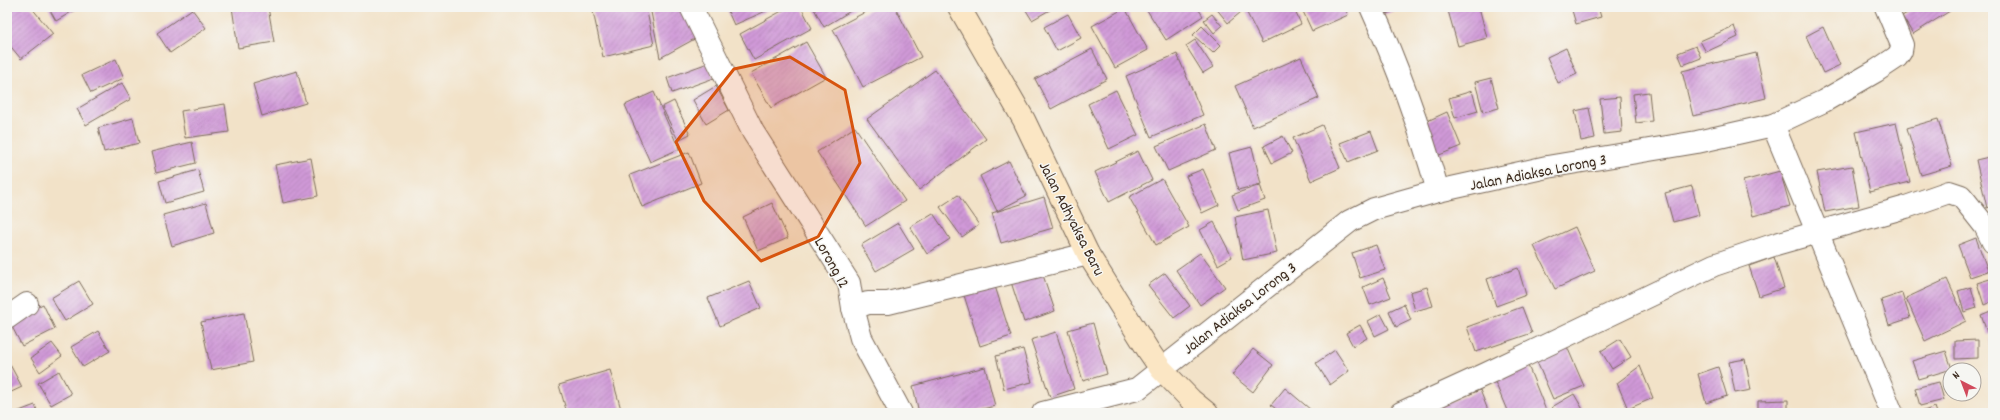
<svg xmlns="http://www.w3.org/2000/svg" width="2000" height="420" viewBox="0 0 2000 420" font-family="Dekko,sans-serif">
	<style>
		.building { fill: url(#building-hatch) }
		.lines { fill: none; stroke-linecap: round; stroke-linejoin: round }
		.street-casing { stroke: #7b6a5a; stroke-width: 24 }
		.secondary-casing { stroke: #7b6a5a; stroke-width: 24 }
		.street { stroke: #fff; stroke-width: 22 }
		.secondary { stroke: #fbe6c4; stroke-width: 22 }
		.marked { fill: #d7540e; fill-opacity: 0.2; stroke: #d7540e; stroke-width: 3; stroke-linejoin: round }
		.labels { text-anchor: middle; stroke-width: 3; stroke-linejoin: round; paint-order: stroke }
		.street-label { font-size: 16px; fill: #3b2a1e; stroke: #f6f6f2 }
	</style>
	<defs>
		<pattern id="building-hatch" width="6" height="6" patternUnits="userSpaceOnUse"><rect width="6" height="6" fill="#d099d8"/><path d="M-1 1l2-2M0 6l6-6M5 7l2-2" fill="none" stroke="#aa7daf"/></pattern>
	</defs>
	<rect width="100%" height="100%" fill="#f6f6f2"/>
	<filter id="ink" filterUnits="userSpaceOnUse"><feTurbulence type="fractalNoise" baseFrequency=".025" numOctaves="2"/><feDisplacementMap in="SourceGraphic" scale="8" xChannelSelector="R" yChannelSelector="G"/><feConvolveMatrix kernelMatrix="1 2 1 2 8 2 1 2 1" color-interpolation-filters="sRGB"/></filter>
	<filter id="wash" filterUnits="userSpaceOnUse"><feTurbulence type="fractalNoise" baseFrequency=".012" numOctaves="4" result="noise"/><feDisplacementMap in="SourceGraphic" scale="16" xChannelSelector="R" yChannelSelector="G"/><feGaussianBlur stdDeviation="0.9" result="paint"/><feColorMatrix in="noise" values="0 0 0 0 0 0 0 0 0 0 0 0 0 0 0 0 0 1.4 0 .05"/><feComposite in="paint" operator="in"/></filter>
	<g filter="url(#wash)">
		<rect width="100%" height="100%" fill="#f2e2c8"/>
		<g id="blocks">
			<g class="building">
				<polygon points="7,7 31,7 53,34 21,59 7,42"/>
				<polygon points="48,7 80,7 56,21"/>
				<polygon points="232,7 268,7 274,42 238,48"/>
				<polygon points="592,7 646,7 654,45 603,57"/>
				<polygon points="650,7 684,7 700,36 660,58"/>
				<polygon points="726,7 775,7 734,25"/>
				<polygon points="789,7 801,7 812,28 754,60 740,34"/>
				<polygon points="813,7 857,7 824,27"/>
				<polygon points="875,7 895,7 921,57 863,87 833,29"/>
				<polygon points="1024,7 1055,7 1032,20"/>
				<polygon points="1145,7 1197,7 1203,16 1166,40"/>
				<polygon points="1215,7 1237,7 1241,12 1228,23"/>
				<polygon points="1244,7 1293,7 1301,24 1262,43"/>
				<polygon points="1301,7 1344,7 1348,15 1312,31"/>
				<polygon points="1380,7 1402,7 1402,8 1383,15"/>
				<polygon points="1447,7 1479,7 1487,38 1458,46"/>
				<polygon points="1571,7 1598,7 1601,17 1576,24"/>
				<polygon points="1917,7 1952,7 1953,9 1913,34 1902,16"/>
				<polygon points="1125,8 1148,50 1115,68 1092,26"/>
				<polygon points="192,9 206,28 170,53 157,33"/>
				<polygon points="1068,14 1081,38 1057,51 1044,27"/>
				<polygon points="1212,14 1222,26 1214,33 1204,20"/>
				<polygon points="1202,26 1221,45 1213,53 1193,35"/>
				<polygon points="1734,26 1738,37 1706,52 1700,41"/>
				<polygon points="1823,27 1840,65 1823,73 1806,36"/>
				<polygon points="1195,40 1213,67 1203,73 1186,46"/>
				<polygon points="806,42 826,77 771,108 751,73"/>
				<polygon points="1696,46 1701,58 1683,65 1678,53"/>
				<polygon points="1566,48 1577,74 1558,83 1547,57"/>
				<polygon points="1092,49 1107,79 1051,109 1035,79"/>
				<polygon points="1756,53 1766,98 1693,116 1682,71"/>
				<polygon points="1177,54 1203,115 1151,137 1126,76"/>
				<polygon points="1301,57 1319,98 1253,127 1235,86"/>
				<polygon points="116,59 124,78 91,93 82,75"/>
				<polygon points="708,63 714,78 672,93 667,78"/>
				<polygon points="935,70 986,139 919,190 867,119"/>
				<polygon points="297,71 306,103 262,116 253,84"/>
				<polygon points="1491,78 1499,108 1483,112 1475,82"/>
				<polygon points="122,83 131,99 86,125 77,109"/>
				<polygon points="716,86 729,110 706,124 693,100"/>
				<polygon points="1116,90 1138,135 1109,149 1088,104"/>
				<polygon points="1472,91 1478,111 1455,118 1449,98"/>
				<polygon points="654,92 679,149 650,162 625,105"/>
				<polygon points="1649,92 1652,121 1636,123 1633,94"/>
				<polygon points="1620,97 1622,132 1604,134 1600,99"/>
				<polygon points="674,101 690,134 678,140 662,107"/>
				<polygon points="225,104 229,132 185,138 181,111"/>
				<polygon points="1589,108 1595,138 1581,141 1575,111"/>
				<polygon points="1447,112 1461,146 1437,156 1423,123"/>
				<polygon points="133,118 139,143 104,152 98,128"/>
				<polygon points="1938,119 1952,166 1921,175 1907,128"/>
				<polygon points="1896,123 1910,182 1870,192 1856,132"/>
				<polygon points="1206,124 1216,150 1168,171 1156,146"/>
				<polygon points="1322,125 1340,168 1311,181 1293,138"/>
				<polygon points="855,127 905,201 866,226 817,152"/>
				<polygon points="1371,131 1378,150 1348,162 1340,143"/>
				<polygon points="1283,136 1292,153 1272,163 1264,146"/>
				<polygon points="192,142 196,163 156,173 151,152"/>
				<polygon points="1252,147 1261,184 1238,190 1229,153"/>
				<polygon points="1138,151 1152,180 1109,202 1095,172"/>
				<polygon points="689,152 701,183 642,207 630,175"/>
				<polygon points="1993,156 1993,206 1987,208 1976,160"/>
				<polygon points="311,158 318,196 283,203 275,165"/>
				<polygon points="1009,161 1026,196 997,211 980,176"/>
				<polygon points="1852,166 1859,206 1825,212 1817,172"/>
				<polygon points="1203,169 1219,205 1202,213 1186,176"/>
				<polygon points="198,170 204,192 165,203 159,181"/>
				<polygon points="1780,171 1790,206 1753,216 1743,181"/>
				<polygon points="1162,179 1189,227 1156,245 1129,197"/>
				<polygon points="1260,185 1265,200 1238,210 1232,195"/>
				<polygon points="1692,186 1699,215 1673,222 1665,193"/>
				<polygon points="958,195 979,225 962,237 940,207"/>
				<polygon points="1044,197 1053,228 1001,243 992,213"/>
				<polygon points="206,203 214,233 172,246 163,215"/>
				<polygon points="772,203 788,238 758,251 743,217"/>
				<polygon points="1268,210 1277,253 1243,260 1235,217"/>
				<polygon points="933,213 950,239 927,254 910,227"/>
				<polygon points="1214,222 1232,257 1218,265 1200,230"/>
				<polygon points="898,223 914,249 876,271 861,245"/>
				<polygon points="1575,227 1595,271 1555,289 1534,246"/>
				<polygon points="1976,238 1988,271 1970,277 1958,245"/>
				<polygon points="1376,245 1385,270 1360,278 1352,253"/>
				<polygon points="1200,253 1225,287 1200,305 1176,270"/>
				<polygon points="1774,257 1784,288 1759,296 1749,266"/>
				<polygon points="1518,268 1526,295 1496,306 1487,279"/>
				<polygon points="1041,269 1055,311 1024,322 1010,279"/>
				<polygon points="1165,273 1190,306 1174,318 1148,285"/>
				<polygon points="1383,278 1391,297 1370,305 1363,287"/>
				<polygon points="1993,278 1993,301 1984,305 1977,283"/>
				<polygon points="1947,279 1966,321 1925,341 1906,298"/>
				<polygon points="993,280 1011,336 980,346 962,289"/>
				<polygon points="79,281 93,304 65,321 51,298"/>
				<polygon points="749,281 761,308 720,326 708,298"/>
				<polygon points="1427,287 1433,306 1415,311 1410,292"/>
				<polygon points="1971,287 1977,308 1964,312 1958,291"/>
				<polygon points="1902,293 1910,318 1889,325 1881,300"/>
				<polygon points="43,304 55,329 22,346 9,321"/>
				<polygon points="1404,304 1411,320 1396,327 1389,311"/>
				<polygon points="1522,307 1532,333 1476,352 1467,327"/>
				<polygon points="1993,310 1993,333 1988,335 1981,315"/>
				<polygon points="244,313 253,362 211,370 201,322"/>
				<polygon points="1381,314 1389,329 1375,336 1368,321"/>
				<polygon points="1093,323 1107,374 1083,381 1068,330"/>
				<polygon points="1360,325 1367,338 1353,346 1346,333"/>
				<polygon points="98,331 110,351 83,367 71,347"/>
				<polygon points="1056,332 1074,389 1050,397 1031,340"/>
				<polygon points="1993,338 1993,353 1992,353 1990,339"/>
				<polygon points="1620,339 1631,357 1612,369 1601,351"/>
				<polygon points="1978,340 1978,358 1955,359 1955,341"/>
				<polygon points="1565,342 1584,386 1553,399 1534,355"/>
				<polygon points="52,343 62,356 40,372 31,358"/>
				<polygon points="1023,349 1032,382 1004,389 996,356"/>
				<polygon points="1253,349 1273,365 1253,392 1232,375"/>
				<polygon points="1335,350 1349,371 1330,385 1316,363"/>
				<polygon points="1946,351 1952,369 1918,379 1912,361"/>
				<polygon points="7,359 22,387 7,394"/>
				<polygon points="1745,359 1751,390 1735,393 1729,362"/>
				<polygon points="1527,363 1547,413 1508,413 1493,377"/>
				<polygon points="1640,366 1653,398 1628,409 1617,383"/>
				<polygon points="985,367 995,406 966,413 919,413 913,386"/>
				<polygon points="1718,367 1727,396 1706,403 1698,374"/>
				<polygon points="610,370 622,413 567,413 559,385"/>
				<polygon points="59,371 71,394 51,405 38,383"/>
				<polygon points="1939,382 1944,400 1920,406 1915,388"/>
				<polygon points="1285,388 1311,410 1309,413 1281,413 1271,405"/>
				<polygon points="1480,390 1489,413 1423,413"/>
				<polygon points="1574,394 1585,413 1556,413 1552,407"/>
				<polygon points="1788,400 1788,413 1758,413 1758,401"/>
				<polygon points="35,405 38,413 14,413"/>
				<polygon points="1935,407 1937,413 1918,413"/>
			</g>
		</g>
	</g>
	<g filter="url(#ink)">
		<use href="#blocks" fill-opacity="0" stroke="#7b6a5a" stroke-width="1"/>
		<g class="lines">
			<g class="street-casing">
				<g id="street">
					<polyline points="691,7 753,132 849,283 853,308 868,303 888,303 1088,254"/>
					<path d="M1371,7c27,60 49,121 67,184"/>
					<polyline points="1773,125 1892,413"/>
					<polyline points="853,308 861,338 901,413"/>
					<polyline points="7,318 27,304"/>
					<polyline points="1043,413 1137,389 1350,221 1374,209 1438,191 1547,167 1697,142 1773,125 1824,101 1876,71 1897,57 1901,51 1902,45 1886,7"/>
					<polyline points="1401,413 1486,374 1714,265 1776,244 1906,207 1949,192 1961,196 1966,202 1985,226 1993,242"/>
				</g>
			</g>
			<g class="secondary-casing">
				<polyline id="secondary" points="959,7 1024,120 1088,254 1148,350 1161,369 1191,400 1207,413"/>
			</g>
			<use href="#street" class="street"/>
			<use href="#secondary" class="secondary"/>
		</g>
	</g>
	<path class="marked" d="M790,57l55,33 15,73 -42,74 -57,24 -57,-60 -28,-59 58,-73z"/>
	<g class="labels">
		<g class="street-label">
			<text transform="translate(1538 171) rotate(-11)" y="6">Jalan Adiaksa Lorong 3</text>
			<text transform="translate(1073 218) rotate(63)" y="6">Jalan Adhyaksa Baru</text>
			<text transform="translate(833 262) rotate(61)" y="6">Lorong 12</text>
			<text transform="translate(1239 307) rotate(-38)" y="6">Jalan Adiaksa Lorong 3</text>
		</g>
	</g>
	<rect width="2000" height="420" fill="none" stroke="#f6f6f2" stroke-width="24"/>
	<g transform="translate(1962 382) rotate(318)"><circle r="19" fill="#f6f6f2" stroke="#aba49d"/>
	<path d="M0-3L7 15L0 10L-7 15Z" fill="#d1495b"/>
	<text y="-6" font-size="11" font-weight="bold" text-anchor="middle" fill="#3b2a1e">N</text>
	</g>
</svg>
